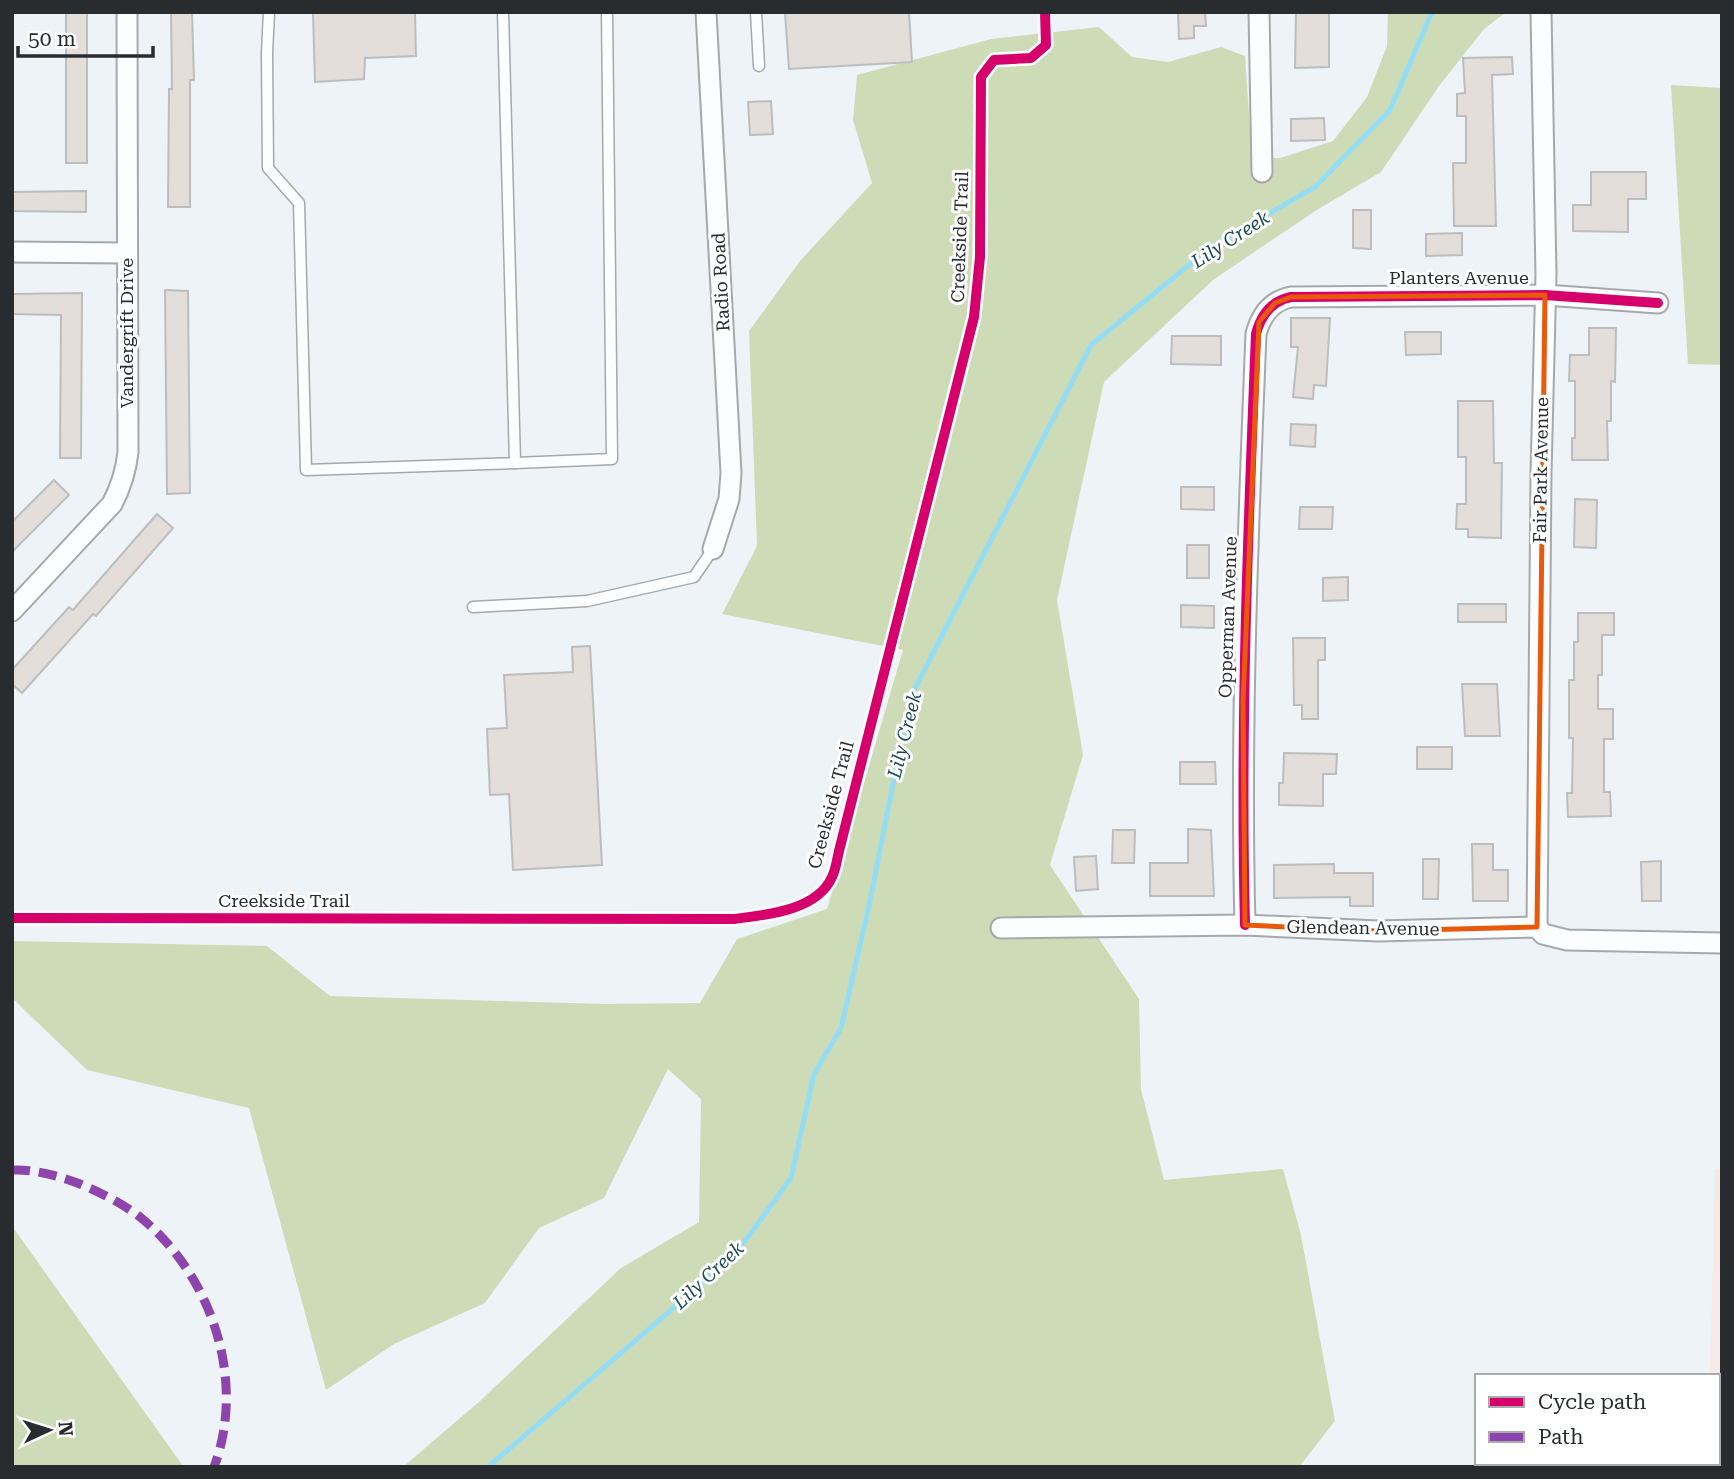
<svg xmlns="http://www.w3.org/2000/svg" width="1734" height="1479" viewBox="0 0 1734 1479" font-family="'Roboto Serif',serif">
	<style>
		.education { fill: #f5eae7 }
		.green { fill: #cddcb7 }
		.lines { fill: none; stroke-linecap: round; stroke-linejoin: round }
		.stream { stroke: #94ddf5; stroke-width: 5 }
		.building { fill: #e3deda; stroke: #bcbebe; stroke-width: 2 }
		.lane-casing { stroke: #a5a9ac; stroke-width: 13 }
		.street-casing { stroke: #a5a9ac; stroke-width: 23 }
		.lane { stroke: #fcfdfe; stroke-width: 10 }
		.street { stroke: #fcfdfe; stroke-width: 19 }
		.quiet { stroke: #8e44ad; stroke-width: 9; stroke-dasharray: 18 9; stroke-linecap: butt }
		.cycleway-casing { stroke: #fff; stroke-width: 15 }
		.cycleway { stroke: #d6006c; stroke-width: 10 }
		.marked { fill: none; stroke: #e8590c; stroke-width: 5; stroke-linejoin: round }
		.labels { text-anchor: middle; stroke-width: 6; stroke-linejoin: round; paint-order: stroke }
		.street-label { font-size: 18px; fill: #292c2f; stroke: #fff }
		.water-label { font-size: 19px; font-style: italic; fill: #1d4a57; stroke: #fff }
	</style>
	<rect width="100%" height="100%" fill="#eef3f8"/>
	<polygon class="education" points="1715,1169 1722,1169 1722,1467 1709,1467 1709,1463 1718,1463 1718,1376 1710,1376"/>
	<g class="green">
		<polygon points="1388,12 1506,12 1484,29 1439,86 1381,172 1315,211 1213,280 1104,382 1057,600 1083,755 1050,865 1139,999 1141,1089 1164,1180 1283,1169 1301,1235 1335,1421 1299,1467 403,1467 480,1401 621,1268 699,1222 701,1099 668,1069 604,1198 539,1228 485,1303 394,1344 326,1390 249,1108 87,1070 12,998 12,941 267,946 330,996 606,1004 700,1003 737,939 827,909 903,650 722,614 757,546 749,331 800,261 872,183 853,120 857,75 991,39 1099,27 1132,57 1168,62 1221,47 1245,56 1252,159 1280,158 1333,141 1367,97 1387,46"/>
		<polygon points="1671,85 1722,88 1722,365 1688,364"/>
		<polygon points="12,1226 183,1466 183,1467 12,1467"/>
	</g>
	<g class="lines">
		<polyline class="stream" points="488,1467 734,1256 791,1178 814,1074 841,1028 869,906 910,698 1091,345 1211,247 1315,187 1390,110 1432,12"/>
	</g>
	<g class="building">
		<rect x="66" y="12" width="21" height="151"/>
		<polygon points="171,12 192,12 194,80 190,80 190,207 168,207 169,89 172,89"/>
		<polygon points="313,12 415,12 416,56 365,58 364,79 315,82"/>
		<polygon points="785,12 909,12 912,62 789,69"/>
		<polygon points="1178,12 1205,12 1206,26 1194,26 1194,38 1179,39"/>
		<polygon points="1296,12 1329,12 1329,67 1295,68"/>
		<polygon points="1512,57 1513,74 1492,75 1496,226 1454,226 1453,163 1466,163 1466,116 1457,116 1457,94 1465,93 1463,58"/>
		<polygon points="771,101 773,134 750,135 748,102"/>
		<polygon points="1324,118 1325,140 1291,141 1291,119"/>
		<polygon points="1591,172 1646,172 1646,199 1628,199 1628,232 1573,231 1573,205 1591,205"/>
		<polygon points="86,191 86,212 12,211 12,192"/>
		<polygon points="1353,210 1371,210 1371,249 1353,248"/>
		<polygon points="1462,233 1462,255 1426,256 1426,234"/>
		<polygon points="165,290 188,291 190,493 167,494"/>
		<polygon points="82,293 81,458 60,458 61,315 12,314 12,294"/>
		<polygon points="1291,318 1330,318 1326,386 1314,385 1313,399 1293,397 1298,347 1291,347"/>
		<polygon points="1589,328 1616,328 1615,382 1611,381 1611,421 1607,421 1608,460 1572,460 1572,438 1575,438 1575,381 1569,381 1570,355 1589,355"/>
		<polygon points="1405,332 1441,332 1441,354 1406,355"/>
		<polygon points="1172,336 1221,336 1221,365 1171,364"/>
		<polygon points="1458,401 1493,401 1494,463 1502,463 1501,538 1468,537 1468,529 1456,529 1457,504 1466,504 1466,457 1458,457"/>
		<polygon points="1291,424 1316,425 1315,447 1290,445"/>
		<polygon points="54,480 69,495 12,552 12,522"/>
		<polygon points="1181,487 1214,487 1214,510 1181,509"/>
		<polygon points="1575,499 1597,500 1596,548 1574,547"/>
		<polygon points="1300,507 1333,507 1332,529 1299,529"/>
		<polygon points="157,514 173,528 96,616 93,614 22,693 12,684 12,670 69,607 73,610"/>
		<rect x="1187" y="545" width="22" height="33"/>
		<polygon points="1348,577 1348,600 1323,601 1323,578"/>
		<rect x="1458" y="604" width="48" height="18"/>
		<polygon points="1181,605 1214,606 1214,628 1181,627"/>
		<polygon points="1578,613 1614,613 1614,635 1602,635 1602,675 1598,675 1598,709 1613,709 1613,739 1604,739 1604,792 1610,792 1611,816 1568,817 1567,793 1572,793 1573,738 1569,738 1569,680 1574,680 1574,642 1578,642"/>
		<polygon points="1293,638 1325,638 1325,660 1318,660 1318,719 1302,719 1302,705 1294,705"/>
		<polygon points="590,646 602,865 513,870 509,794 490,795 487,729 507,728 504,675 573,672 572,647"/>
		<polygon points="1462,684 1497,684 1500,736 1465,736"/>
		<rect x="1417" y="747" width="35" height="22"/>
		<polygon points="1284,753 1337,754 1336,774 1323,774 1323,806 1279,805 1279,783 1283,783"/>
		<polygon points="1180,762 1215,762 1216,784 1180,784"/>
		<polygon points="1188,829 1211,830 1214,896 1150,896 1150,863 1188,863"/>
		<polygon points="1113,830 1135,830 1134,863 1112,863"/>
		<polygon points="1472,844 1493,844 1493,870 1508,870 1508,901 1473,901"/>
		<polygon points="1096,856 1098,889 1076,891 1074,857"/>
		<polygon points="1423,859 1439,859 1438,899 1423,899"/>
		<polygon points="1661,861 1661,901 1642,901 1641,862"/>
		<polygon points="1334,864 1334,873 1373,873 1373,906 1350,906 1350,897 1274,898 1274,865"/>
	</g>
	<g class="lines">
		<g class="lane-casing">
			<g id="lane">
				<polyline points="269,12 267,53 268,168 299,203 306,470 515,463 503,12"/>
				<polyline points="756,12 759,66"/>
				<polyline points="515,463 612,459 607,12"/>
				<polyline points="473,607 587,601 694,577 713,549"/>
			</g>
		</g>
		<g class="street-casing">
			<g id="street">
				<polyline points="706,12 731,473 729,499 713,549"/>
				<polyline points="1259,12 1262,172"/>
				<polyline points="12,252 126,253"/>
				<path d="M12,611l100,-107c9,-17 14,-33 16,-52l-1,-440"/>
				<path d="M1245,925c-5,-197 3,-394 11,-591 5,-19 15,-33 35,-37l254,-2 113,8"/>
				<polyline points="1537,927 1541,474 1546,274 1541,12"/>
				<polyline points="1001,928 1245,925 1378,931 1537,927 1543,934 1567,940 1722,943"/>
			</g>
		</g>
		<use href="#lane" class="lane"/>
		<use href="#street" class="street"/>
		<path class="quiet" d="M12,1170c22,-1 47,6 68,14 21,9 42,19 60,33 71,57 107,163 74,250"/>
		<g class="cycleway-casing">
			<g id="cycleway">
				<path d="M12,918l722,1c31,-4 83,-8 98,-42 4,-8 5,-18 7,-26l135,-534 6,-60 1,-180 13,-17 37,-2 15,-13 -1,-33"/>
				<path d="M1245,925c-5,-197 3,-394 11,-591 5,-19 15,-33 35,-37l254,-2 113,8"/>
			</g>
		</g>
		<use href="#cycleway" class="cycleway"/>
	</g>
	<path class="marked" d="M1545,295l-8,632 -159,4 -133,-6 -2,-222 16,-381 16,-19 16,-6z"/>
	<g class="labels">
		<g class="street-label">
			<text transform="translate(960 237) rotate(-88)" y="6">Creekside Trail</text>
			<text x="1459" y="284">Planters Avenue</text>
			<text transform="translate(721 282) rotate(-93)" y="6">Radio Road</text>
			<text transform="translate(127 333) rotate(-90)" y="6">Vandergrift Drive</text>
			<text transform="translate(1541 470) rotate(-89)" y="6">Fair Park Avenue</text>
			<text transform="translate(1228 617) rotate(-88)" y="6">Opperman Avenue</text>
			<text transform="translate(831 805) rotate(-75)" y="6">Creekside Trail</text>
			<text x="284" y="907">Creekside Trail</text>
			<text transform="translate(1363 928) rotate(1)" y="6">Glendean Avenue</text>
		</g>
		<g class="water-label">
			<text transform="translate(1230 239) rotate(-33)" y="7">Lily Creek</text>
			<text transform="translate(904 735) rotate(-76)" y="7">Lily Creek</text>
			<text transform="translate(708 1275) rotate(-43)" y="7">Lily Creek</text>
		</g>
	</g>
	<rect width="1734" height="1479" fill="none" stroke="#292c2f" stroke-width="28"/>
	<rect x="1475" y="1374" width="245" height="91" fill="#ffffff" stroke="#a9abac" stroke-width="2"/>
	<rect x="1489" y="1397" width="35" height="10" fill="#d6006c" stroke="#a9abac" stroke-width="2"/>
	<text x="1538" y="1409" font-size="21" fill="#292c2f">Cycle path</text>
	<rect x="1489" y="1432" width="35" height="10" fill="#8e44ad" stroke="#a9abac" stroke-width="2"/>
	<text x="1538" y="1444" font-size="21" fill="#292c2f">Path</text>
	<g transform="translate(49 1430) rotate(86)" stroke="#ffffff" stroke-width="5" paint-order="stroke">
	<path d="M0-5L12 26L0 18L-12 26Z" fill="#292c2f"/>
	<text y="-10" font-size="19" font-weight="bold" text-anchor="middle" fill="#292c2f">N</text>
	</g>
	<path d="M18 46v10h135v-10" fill="none" stroke="#292c2f" stroke-width="3.5"/>
	<text x="28" y="46" font-size="21" fill="#292c2f" stroke="#ffffff" stroke-width="5" paint-order="stroke">50 m</text>
</svg>
